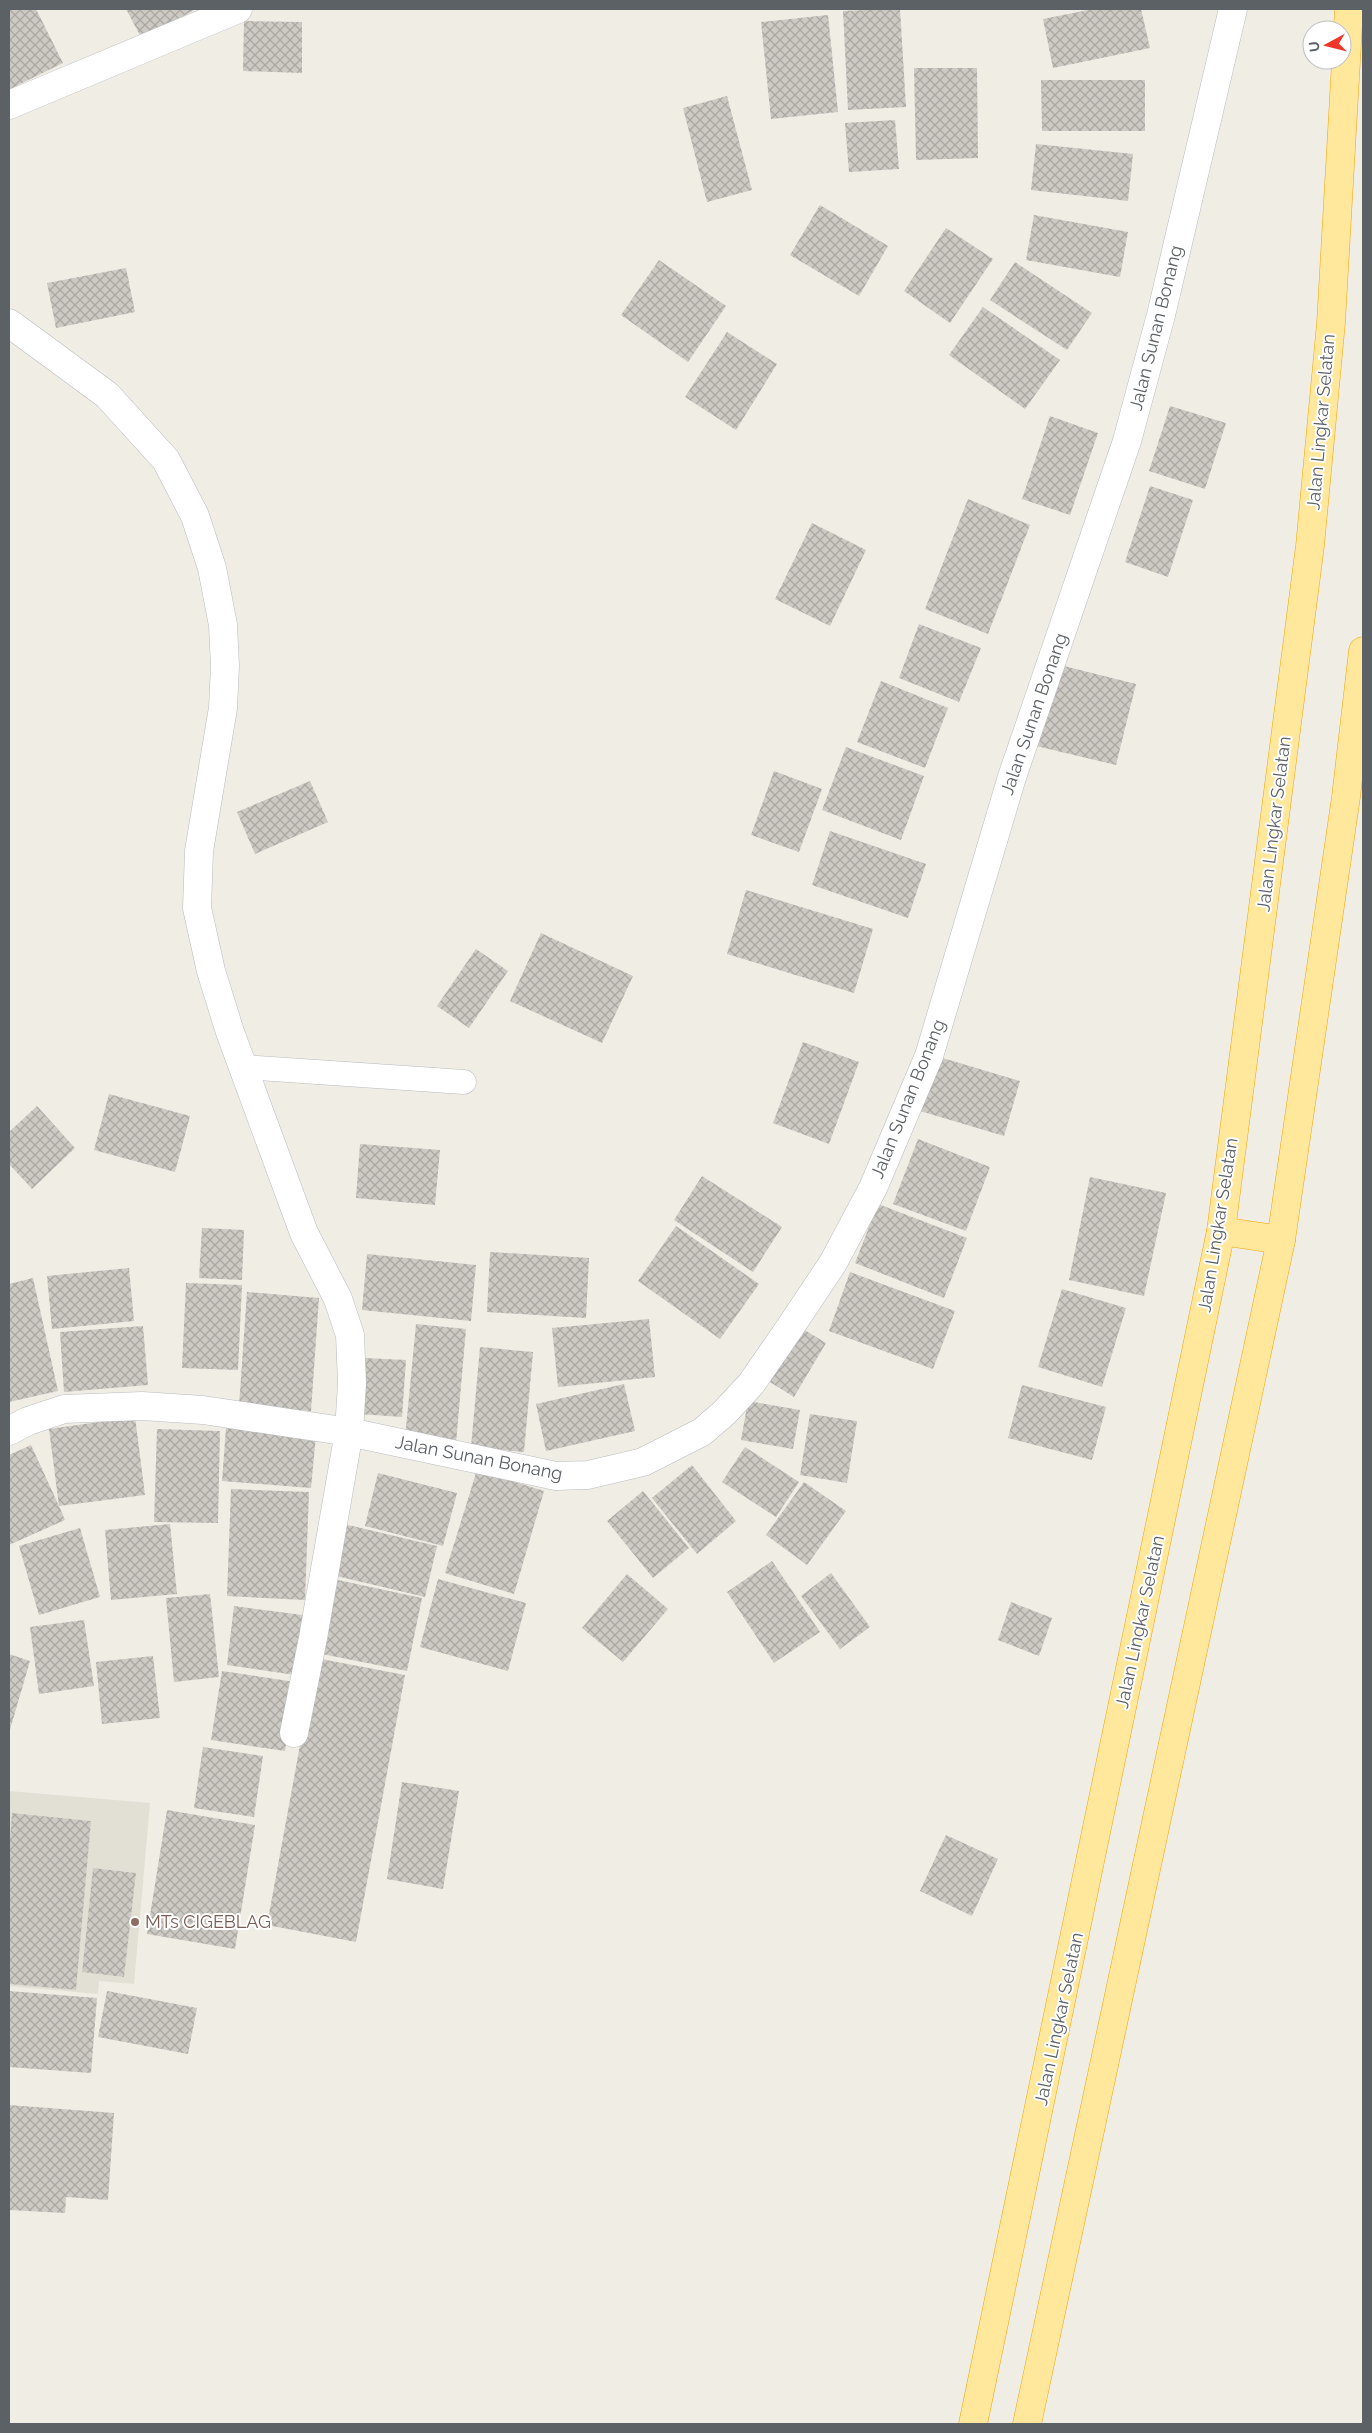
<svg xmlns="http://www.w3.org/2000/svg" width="1372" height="2433" viewBox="0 0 1372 2433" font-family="Raleway,sans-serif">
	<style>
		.education { fill: #e2dfd5; fill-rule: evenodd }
		.building { fill: url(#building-cross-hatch) }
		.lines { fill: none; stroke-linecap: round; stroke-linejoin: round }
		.service-casing { stroke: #b7bbbf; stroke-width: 25 }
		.minor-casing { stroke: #b7bbbf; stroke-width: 29 }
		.tertiary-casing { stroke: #b7bbbf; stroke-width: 29 }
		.trunk-casing { stroke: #f4a300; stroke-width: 29 }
		.service { stroke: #fff; stroke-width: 24 }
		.minor { stroke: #fff; stroke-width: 28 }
		.tertiary { stroke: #fff; stroke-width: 28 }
		.trunk { stroke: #ffe79b; stroke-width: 28 }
		.education-dot { fill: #8d6e63; stroke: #fff; stroke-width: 2 }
		.labels { text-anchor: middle; stroke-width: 4; stroke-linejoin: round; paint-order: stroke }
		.street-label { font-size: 18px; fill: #5c6166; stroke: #fff }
		.education-label { font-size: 18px; fill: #785e54; stroke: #fff; text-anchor: start }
	</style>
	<defs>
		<pattern id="building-cross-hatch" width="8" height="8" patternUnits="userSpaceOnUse" patternTransform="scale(1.25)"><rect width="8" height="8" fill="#cdcac4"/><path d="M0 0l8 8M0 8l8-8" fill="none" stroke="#aaa7a3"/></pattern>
	</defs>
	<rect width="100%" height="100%" fill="#f0ede5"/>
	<path class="education" d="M9,1791l141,12 -16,181 -35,-3 -1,13 -89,-8v-2l67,6 15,-169 -78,-8 -4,39zM93,1868l43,5 -12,104 -42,-5z"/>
	<g class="building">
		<polygon points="9,9 36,9 63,63 10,89"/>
		<polygon points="126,9 196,9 142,39"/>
		<polygon points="887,9 900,9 906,107 848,110 843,11"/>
		<polygon points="1093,9 1141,9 1150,48 1053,68 1043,19"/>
		<polygon points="828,15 838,112 771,119 761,22"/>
		<polygon points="244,21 302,22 302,73 243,71"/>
		<polygon points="914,68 977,68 978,158 916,160"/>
		<polygon points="1041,80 1145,80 1145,131 1042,131"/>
		<polygon points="727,96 752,190 707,202 683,108"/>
		<polygon points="895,120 899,169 849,172 845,123"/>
		<polygon points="1036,144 1133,154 1128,201 1031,190"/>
		<polygon points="820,205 888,246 859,296 790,255"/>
		<polygon points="1034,215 1128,232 1120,277 1026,260"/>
		<polygon points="946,228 993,259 950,323 904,291"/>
		<polygon points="659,260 726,306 688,362 621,315"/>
		<polygon points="1015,262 1092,313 1067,350 990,300"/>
		<polygon points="126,268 135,312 56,328 47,283"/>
		<polygon points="983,307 1060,360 1025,409 949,355"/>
		<polygon points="727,332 777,364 736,430 685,397"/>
		<polygon points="1170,406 1226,423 1205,489 1149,471"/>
		<polygon points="1050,416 1098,433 1070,515 1022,499"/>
		<polygon points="1150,486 1193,500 1168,577 1125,562"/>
		<polygon points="968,499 1030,525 988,634 925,609"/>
		<polygon points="812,523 866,550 830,626 775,599"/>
		<polygon points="919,624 981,648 959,702 899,678"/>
		<polygon points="1056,664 1136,684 1116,765 1036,746"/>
		<polygon points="881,681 948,708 925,768 857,742"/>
		<polygon points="846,747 924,776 901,840 822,810"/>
		<polygon points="774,771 822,789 799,852 751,835"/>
		<polygon points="310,781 328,822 255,854 237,812"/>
		<polygon points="830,831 926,864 908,918 812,885"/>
		<polygon points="746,890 873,929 854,993 727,954"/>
		<polygon points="541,933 633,976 602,1043 510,1001"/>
		<polygon points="476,949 508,971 469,1028 437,1006"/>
		<polygon points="803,1042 859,1062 829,1144 773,1123"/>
		<polygon points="936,1056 1020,1081 1004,1136 920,1111"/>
		<polygon points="109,1094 190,1116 175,1172 94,1150"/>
		<polygon points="37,1106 75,1148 32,1189 9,1164 9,1132"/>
		<polygon points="918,1139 990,1167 966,1231 893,1204"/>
		<polygon points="360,1144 440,1150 435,1205 356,1198"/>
		<polygon points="702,1176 782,1227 753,1272 674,1220"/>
		<polygon points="1090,1177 1166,1193 1144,1296 1069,1280"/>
		<polygon points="878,1204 967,1238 944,1298 855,1263"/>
		<polygon points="676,1226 759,1284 720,1339 638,1281"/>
		<polygon points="202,1228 244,1230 242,1280 199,1278"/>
		<polygon points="490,1252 589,1258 586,1318 487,1312"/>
		<polygon points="367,1254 476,1265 471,1321 362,1310"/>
		<polygon points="129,1268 134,1321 52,1329 47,1276"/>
		<polygon points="850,1272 955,1311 933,1369 829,1331"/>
		<polygon points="33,1278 58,1391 9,1402 9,1284"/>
		<polygon points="186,1283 242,1285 238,1370 182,1368"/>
		<polygon points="1062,1289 1126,1308 1102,1387 1038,1367"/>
		<polygon points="247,1292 319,1298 311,1411 239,1406"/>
		<polygon points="649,1319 655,1377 558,1387 552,1328"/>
		<polygon points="416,1324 466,1329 456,1443 405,1438"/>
		<polygon points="143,1326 148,1385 64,1392 60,1332"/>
		<polygon points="798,1326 826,1343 794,1397 765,1379"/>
		<polygon points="480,1347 533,1352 524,1452 471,1447"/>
		<polygon points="363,1358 406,1360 402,1417 359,1414"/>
		<polygon points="624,1384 635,1431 546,1451 536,1404"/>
		<polygon points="1022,1385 1106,1407 1092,1460 1008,1438"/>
		<polygon points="748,1401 800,1410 793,1449 741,1440"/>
		<polygon points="810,1414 857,1421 847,1483 800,1475"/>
		<polygon points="135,1417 145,1495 59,1506 65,1520 9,1545 9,1455 31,1445 59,1506 49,1429"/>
		<polygon points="226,1428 316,1435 311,1488 222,1481"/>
		<polygon points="157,1429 220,1431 218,1523 154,1522"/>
		<polygon points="745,1447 799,1482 776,1517 722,1482"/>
		<polygon points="692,1465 736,1521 697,1554 652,1498"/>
		<polygon points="477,1470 544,1491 514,1594 445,1573"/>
		<polygon points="378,1473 457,1493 443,1546 365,1526"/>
		<polygon points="804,1482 846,1511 807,1565 766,1535"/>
		<polygon points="231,1489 309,1492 305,1600 227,1596"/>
		<polygon points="643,1491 689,1548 653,1578 607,1521"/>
		<polygon points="170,1524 177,1594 111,1600 105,1530"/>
		<polygon points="344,1524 437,1546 425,1597 332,1575"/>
		<polygon points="80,1528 100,1597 39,1615 19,1546"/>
		<polygon points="772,1561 820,1632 774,1663 727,1592"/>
		<polygon points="831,1573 870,1627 840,1649 801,1596"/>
		<polygon points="627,1574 668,1609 623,1662 582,1628"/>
		<polygon points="438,1579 526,1603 508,1671 420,1647"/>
		<polygon points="338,1580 422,1598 407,1671 322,1654"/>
		<polygon points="210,1594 219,1677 174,1682 166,1598"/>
		<polygon points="1011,1602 1052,1618 1039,1656 998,1640"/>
		<polygon points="234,1606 310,1616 302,1676 227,1665"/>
		<polygon points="84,1620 94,1686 39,1694 30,1627"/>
		<polygon points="9,1654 30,1661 9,1733"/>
		<polygon points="153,1656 160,1718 102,1724 96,1662"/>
		<polygon points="316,1658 405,1675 356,1942 267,1925"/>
		<polygon points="222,1671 295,1682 285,1751 211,1740"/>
		<polygon points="203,1747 263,1756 254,1817 194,1808"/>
		<polygon points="402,1782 459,1791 443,1889 387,1879"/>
		<polygon points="167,1810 255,1825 235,1949 147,1934"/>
		<polygon points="12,1813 91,1821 76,1990 9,1984 9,1852"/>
		<polygon points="946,1835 998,1859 972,1916 920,1891"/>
		<polygon points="93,1868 136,1873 124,1977 82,1972"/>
		<polygon points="9,1991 97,1998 91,2073 9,2067"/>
		<polygon points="107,1991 197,2008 188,2054 98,2037"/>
		<polygon points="9,2105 114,2113 108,2200 66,2197 65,2213 9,2210"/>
	</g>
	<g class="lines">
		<g class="service-casing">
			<polyline id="service" points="244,1067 464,1082"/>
		</g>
		<g class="minor-casing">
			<g id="minor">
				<polyline points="9,105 238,9"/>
				<polyline points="9,323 107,395 166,460 195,516 212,568 223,625 225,666 223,708 199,851 197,908 211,971 230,1032 304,1233 338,1299 350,1335 352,1383 349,1432 313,1638 294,1733"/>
			</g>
		</g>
		<g class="tertiary-casing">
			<polyline id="tertiary" points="9,1431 28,1421 64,1409 142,1406 203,1410 349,1432 556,1476 588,1475 643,1462 702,1432 724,1413 751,1384 791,1326 833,1263 873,1188 929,1056 1012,777 1127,441 1161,315 1233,9"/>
		</g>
		<g class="trunk-casing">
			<g id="trunk">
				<polyline points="1221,1231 1281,1240"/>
				<polyline points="973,2424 1221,1231 1310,546 1331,323 1349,9"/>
				<polyline points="1027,2424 1281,1240 1346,797 1363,651"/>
			</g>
		</g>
		<use href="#service" class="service"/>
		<use href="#minor" class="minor"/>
		<use href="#tertiary" class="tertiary"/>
		<use href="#trunk" class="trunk"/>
	</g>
	<circle class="education-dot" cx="135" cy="1922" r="5"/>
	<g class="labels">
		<g class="street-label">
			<text transform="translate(1156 328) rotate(-76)" y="6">Jalan Sunan Bonang</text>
			<text transform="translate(1321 422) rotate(-85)" y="6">Jalan Lingkar Selatan</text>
			<text transform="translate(1034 714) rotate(-71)" y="6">Jalan Sunan Bonang</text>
			<text transform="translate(1274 824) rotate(-83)" y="6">Jalan Lingkar Selatan</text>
			<text transform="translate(908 1099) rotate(-68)" y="6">Jalan Sunan Bonang</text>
			<text transform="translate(1218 1225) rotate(-81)" y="6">Jalan Lingkar Selatan</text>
			<text transform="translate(479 1458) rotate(11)" y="6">Jalan Sunan Bonang</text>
			<text transform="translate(1140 1622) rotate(-78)" y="6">Jalan Lingkar Selatan</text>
			<text transform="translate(1059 2019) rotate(-78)" y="6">Jalan Lingkar Selatan</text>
		</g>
		<g class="education-label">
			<text x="145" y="1928">MTs CIGEBLAG</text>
		</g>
	</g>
	<rect width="1372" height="2433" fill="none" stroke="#5c6166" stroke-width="20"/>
	<g transform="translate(1327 45) rotate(263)"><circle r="24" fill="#ffffff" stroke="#bec0c2"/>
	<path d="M0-4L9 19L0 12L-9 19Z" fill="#f13529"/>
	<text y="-8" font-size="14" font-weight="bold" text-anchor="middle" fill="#5c6166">U</text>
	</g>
</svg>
